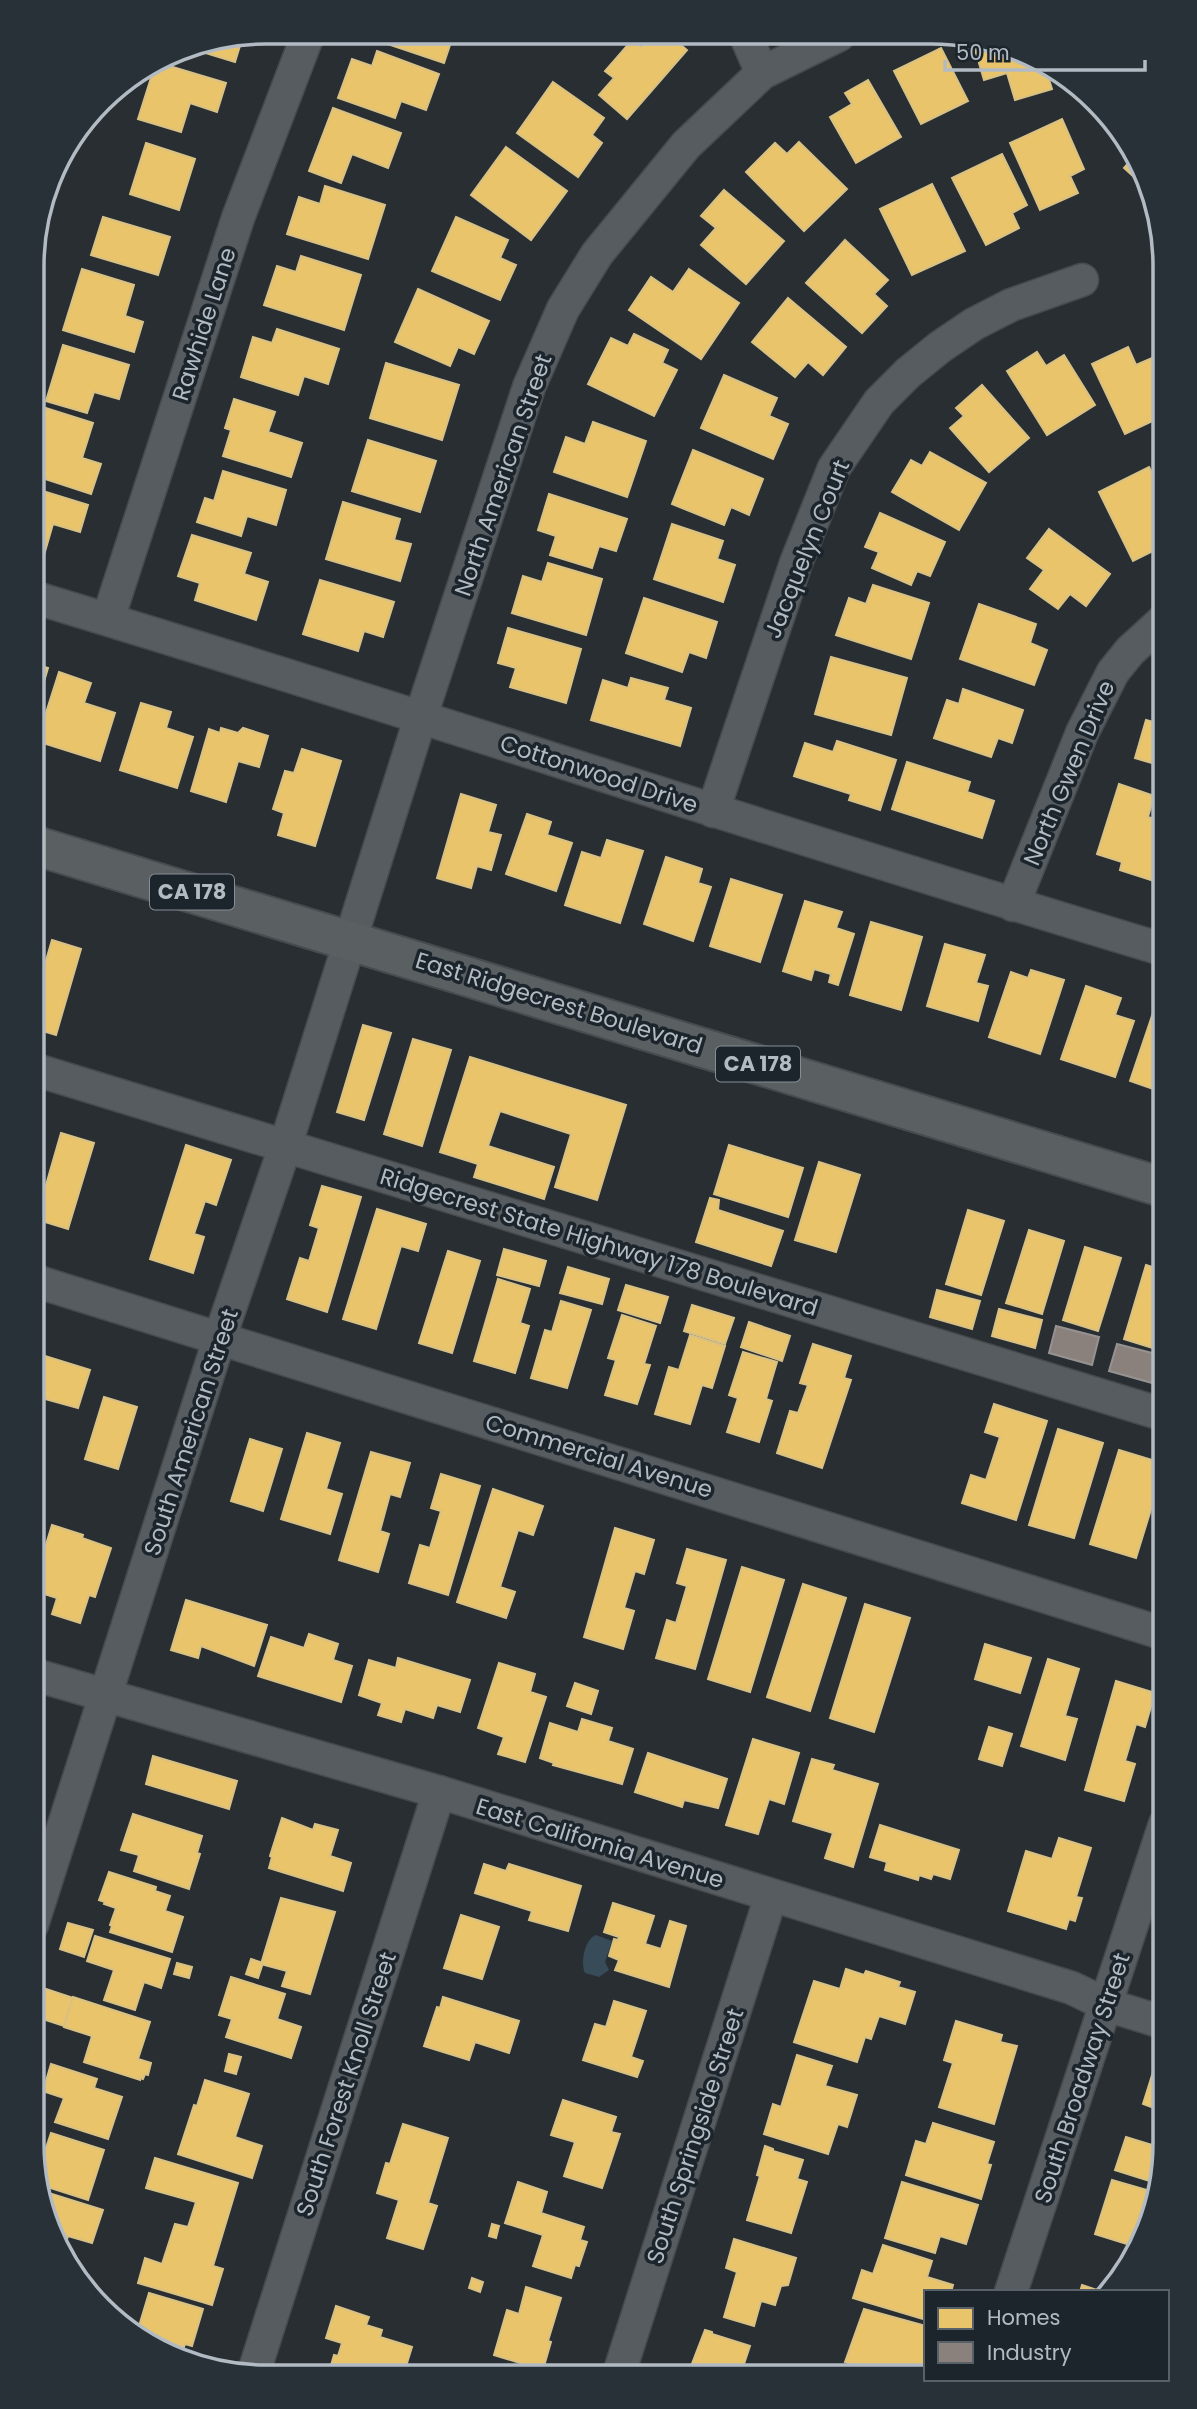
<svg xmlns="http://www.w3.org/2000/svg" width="1197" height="2409" viewBox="0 0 1197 2409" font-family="Poppins,sans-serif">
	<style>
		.water { fill: #374b58 }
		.homes { fill: #e9c46a; stroke: #d8c185; stroke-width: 2 }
		.industry { fill: #8a817c; stroke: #969291; stroke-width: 2 }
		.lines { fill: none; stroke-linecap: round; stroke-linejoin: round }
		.minor-casing { stroke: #464a4d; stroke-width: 35 }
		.primary-casing { stroke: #454b4f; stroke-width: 42 }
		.minor { stroke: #575c61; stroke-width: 32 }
		.primary { stroke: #5a5f62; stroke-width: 38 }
		.labels { text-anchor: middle; stroke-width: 7; stroke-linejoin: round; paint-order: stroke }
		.shield { fill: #1c252c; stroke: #858e96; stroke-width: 2 }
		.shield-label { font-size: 21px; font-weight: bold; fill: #b2bbc3 }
		.street-label { font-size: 23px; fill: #b2bbc3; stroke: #1c252c }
		.rim { fill: none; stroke: #b2bbc3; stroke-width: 3.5 }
	</style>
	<rect width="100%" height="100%" fill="#282e32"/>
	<path class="water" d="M596,1935l16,6 -7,21 4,8 -10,7 -14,-4c-5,-11 0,-34 11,-38z"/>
	<g class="homes">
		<polygon points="382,32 454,33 444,63 379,41"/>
		<polygon points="652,34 668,34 687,50 627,119 599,95 614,78 605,71 632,40 641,47"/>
		<polygon points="243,36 235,62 186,47"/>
		<polygon points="971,36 977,36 1046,70 1052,89 1015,100 1007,73 984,80"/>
		<polygon points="941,48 968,101 921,124 894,71"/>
		<polygon points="377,51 439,74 426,110 401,101 395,118 338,98 352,59 372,66"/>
		<polygon points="156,62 226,83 217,112 190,103 181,132 138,119"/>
		<polygon points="868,80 901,137 856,163 830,117 852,104 845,93"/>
		<polygon points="553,82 604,118 592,135 602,143 578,177 517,133"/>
		<polygon points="333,108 401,133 388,168 352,154 341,183 309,171"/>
		<polygon points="1062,119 1084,169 1070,176 1078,193 1040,210 1010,143"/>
		<polygon points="799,142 847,189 804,231 746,172 775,143 787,154"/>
		<polygon points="146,143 195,159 179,210 130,194"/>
		<polygon points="68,147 59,174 53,172 56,162"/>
		<polygon points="506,147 567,191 531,240 471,195"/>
		<polygon points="1002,154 1027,205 1012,213 1019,228 986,245 952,178"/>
		<polygon points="1132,159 1153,191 1154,195 1124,168"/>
		<polygon points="50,182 55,184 36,244 33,243 33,235"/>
		<polygon points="932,184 965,251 912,275 880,209"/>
		<polygon points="325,186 385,205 368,259 287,234 299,197 320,204"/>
		<polygon points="724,190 784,241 746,284 701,245 716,228 701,216"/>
		<polygon points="103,217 170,237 158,275 91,255"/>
		<polygon points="456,217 508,240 500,258 516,265 500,300 432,271"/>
		<polygon points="845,240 888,280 874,294 887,306 862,333 806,283"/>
		<polygon points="301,256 361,275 344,330 264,305 277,266 296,272"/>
		<polygon points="82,269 134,285 125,316 143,322 134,352 63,330"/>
		<polygon points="689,269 739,303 701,359 629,310 651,277 673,292"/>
		<polygon points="418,289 489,321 474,354 458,347 450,366 395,342"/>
		<polygon points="788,298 846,347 823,375 808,362 795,377 752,342"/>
		<polygon points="277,329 339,349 328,384 304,376 298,395 241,377 253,337 272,343"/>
		<polygon points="1165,332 1165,347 1158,342"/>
		<polygon points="634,334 668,350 662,363 677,370 654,416 588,384 611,338 628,346"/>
		<polygon points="63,345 129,365 119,399 94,392 87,413 46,401"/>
		<polygon points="1128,347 1136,365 1152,358 1165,386 1165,415 1125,434 1092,364"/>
		<polygon points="1037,352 1046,366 1064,355 1095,405 1047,435 1007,371"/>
		<polygon points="386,363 459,385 442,440 370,418"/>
		<polygon points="724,375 777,398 769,416 788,424 773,459 701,428"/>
		<polygon points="982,385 1029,438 989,472 950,428 964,416 956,408"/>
		<polygon points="234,399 275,412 268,432 302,443 291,477 223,456 231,430 225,428"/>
		<polygon points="33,404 93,423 82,458 101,464 91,494 33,475"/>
		<polygon points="593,422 646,441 627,497 554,472 566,437 585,444"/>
		<polygon points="368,440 436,461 420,512 352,491"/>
		<polygon points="693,450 763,479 749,515 731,507 724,525 672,504"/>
		<polygon points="930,452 986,483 959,530 892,492 911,460 922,466"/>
		<polygon points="1149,467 1165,500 1165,523 1158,526 1165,545 1133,561 1099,492"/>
		<polygon points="223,471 286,490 276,525 247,516 241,536 197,522 205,498 214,501"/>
		<polygon points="33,488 88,505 80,532 53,524 44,555 33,552"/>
		<polygon points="549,494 627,519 616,551 599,546 592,568 550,555 556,536 538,530"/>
		<polygon points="343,502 400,519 394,540 411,544 400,581 326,559"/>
		<polygon points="880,513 945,542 930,576 917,571 911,585 872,568 879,552 865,547"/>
		<polygon points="672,524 723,541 717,559 735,565 723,602 654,579"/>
		<polygon points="1049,529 1110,574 1086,606 1070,594 1058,609 1030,589 1044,570 1027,558"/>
		<polygon points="192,535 251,553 244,574 268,582 256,620 195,600 200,583 178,576"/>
		<polygon points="548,563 602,579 586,635 512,613 523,576 542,582"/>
		<polygon points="320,580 394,602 383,637 364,631 358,651 303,634"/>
		<polygon points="873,585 929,603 911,659 836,635 849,598 866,604"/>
		<polygon points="644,598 717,622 706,658 689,652 682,672 626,653"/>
		<polygon points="979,604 1036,624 1030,643 1047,650 1034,685 960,659"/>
		<polygon points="508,628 581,649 566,703 510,687 516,668 498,663"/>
		<polygon points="831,657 907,678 891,735 815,714"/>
		<polygon points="33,664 48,668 33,719"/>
		<polygon points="59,672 91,683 84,703 115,713 100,761 37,741"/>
		<polygon points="631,678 668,688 664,700 691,708 680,746 591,720 603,680 628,688"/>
		<polygon points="963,689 1023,710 1012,743 998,738 991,757 934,738 947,700 959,704"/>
		<polygon points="141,703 171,712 166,728 193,737 177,788 120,770"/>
		<polygon points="1146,720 1164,725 1165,721 1165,767 1135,758"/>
		<polygon points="221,728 238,733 243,728 268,736 259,767 238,761 226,802 191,791 209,729 220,733"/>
		<polygon points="837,741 896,760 880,810 849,800 851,794 794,776 805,743 833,752"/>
		<polygon points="302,749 341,761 315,846 278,835 284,813 273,809 285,771 294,773"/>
		<polygon points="907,762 970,782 967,792 994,801 982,838 892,809"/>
		<polygon points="1119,784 1154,796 1148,817 1165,822 1165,845 1154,881 1120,870 1122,862 1097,854"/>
		<polygon points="461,794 496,805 488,832 501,835 491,870 477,866 471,888 437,878"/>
		<polygon points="527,814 551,822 547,835 572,843 556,891 506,874"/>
		<polygon points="607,840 643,851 620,923 565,905 582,852 601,858"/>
		<polygon points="666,857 702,869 698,883 711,887 693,941 644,924"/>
		<polygon points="731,879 782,895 760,962 710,946"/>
		<polygon points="805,901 842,912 836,928 854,934 838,985 829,982 831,974 814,969 811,980 783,971"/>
		<polygon points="871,922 922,937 901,1010 850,995"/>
		<polygon points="52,940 81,949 56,1035 33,1028 33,1005"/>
		<polygon points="945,944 985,955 976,983 988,986 978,1021 927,1006"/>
		<polygon points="1031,970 1064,980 1040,1054 989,1037 1011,972 1028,978"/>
		<polygon points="1086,986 1121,998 1115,1015 1134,1021 1115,1077 1061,1059"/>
		<polygon points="1155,1007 1165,1011 1165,1093 1130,1081"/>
		<polygon points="363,1025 391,1033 364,1120 337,1112"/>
		<polygon points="413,1039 451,1050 422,1146 384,1134"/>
		<polygon points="470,1057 626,1105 597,1200 555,1187 571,1134 500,1111 488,1146 554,1167 544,1199 474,1177 478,1164 440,1152"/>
		<polygon points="61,1133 94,1143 68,1229 32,1218 32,1181 46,1185"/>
		<polygon points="186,1145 231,1160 216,1205 205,1201 194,1234 204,1237 193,1273 150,1259"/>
		<polygon points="729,1145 803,1168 788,1217 714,1194"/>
		<polygon points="819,1162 860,1175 836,1252 795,1240"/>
		<polygon points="322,1186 361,1197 327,1312 287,1299 300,1258 309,1261 319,1228 310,1225"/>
		<polygon points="710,1198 719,1200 718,1210 783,1231 771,1266 696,1242"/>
		<polygon points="377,1209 426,1224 418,1251 401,1246 376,1329 343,1319"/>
		<polygon points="968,1210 1004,1221 981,1295 946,1284"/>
		<polygon points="1029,1230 1064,1241 1042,1314 1006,1303"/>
		<polygon points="1085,1247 1121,1258 1098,1331 1063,1320"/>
		<polygon points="504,1249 546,1261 539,1286 497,1275"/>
		<polygon points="448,1251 480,1261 452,1353 419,1343"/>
		<polygon points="1146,1265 1165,1271 1165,1329 1159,1350 1124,1339"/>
		<polygon points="568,1267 609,1279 602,1304 560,1293"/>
		<polygon points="498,1279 530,1289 520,1323 529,1326 515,1373 474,1361"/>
		<polygon points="626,1285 668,1297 660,1323 618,1310"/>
		<polygon points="937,1290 980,1301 972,1329 930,1317"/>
		<polygon points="561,1301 591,1310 567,1388 531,1378 545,1330 552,1332"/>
		<polygon points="692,1305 734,1318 725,1344 684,1331"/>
		<polygon points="999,1309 1042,1320 1035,1348 992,1336"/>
		<polygon points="622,1315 656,1326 644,1364 650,1365 637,1404 605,1395 616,1360 608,1358"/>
		<polygon points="749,1322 790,1336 782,1361 741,1347"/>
		<polygon points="690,1335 725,1346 712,1388 702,1385 690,1424 655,1414 669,1367 679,1370"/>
		<polygon points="813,1344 851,1356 844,1378 851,1380 822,1468 777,1453 790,1411 798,1413 808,1385 800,1383"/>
		<polygon points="32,1352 90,1370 78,1408 38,1397 32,1418"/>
		<polygon points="743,1352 777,1362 766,1399 772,1401 759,1442 727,1432 738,1398 729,1395"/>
		<polygon points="104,1397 137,1407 118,1469 85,1459"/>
		<polygon points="994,1404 1047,1421 1016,1520 962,1503 971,1475 986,1480 1000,1437 985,1432"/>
		<polygon points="1058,1429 1103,1443 1074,1538 1029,1525"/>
		<polygon points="307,1433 340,1443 326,1489 342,1494 330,1534 281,1519"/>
		<polygon points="250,1439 282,1449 263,1511 231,1501"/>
		<polygon points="1119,1450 1165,1464 1136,1558 1090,1544"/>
		<polygon points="371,1452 410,1463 400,1497 390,1494 380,1531 389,1534 378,1572 339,1560"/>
		<polygon points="441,1474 480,1486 448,1595 409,1583 420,1545 430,1548 441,1511 431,1508"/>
		<polygon points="493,1489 543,1506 533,1535 518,1530 500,1587 515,1592 506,1618 457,1602"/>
		<polygon points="1165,1522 1165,1556 1156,1553"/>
		<polygon points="52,1525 83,1535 82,1538 111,1548 95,1597 89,1595 80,1623 52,1614 57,1598 32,1590"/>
		<polygon points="615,1528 654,1540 644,1574 635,1571 624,1608 634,1611 623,1649 584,1637"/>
		<polygon points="687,1549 726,1560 695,1669 656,1658 667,1620 676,1623 687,1586 677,1583"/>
		<polygon points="742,1567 784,1580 750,1692 708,1679"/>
		<polygon points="803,1584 846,1598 810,1711 767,1697"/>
		<polygon points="186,1600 267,1625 254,1666 201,1646 198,1658 171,1650"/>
		<polygon points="865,1604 910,1618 874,1732 830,1718"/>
		<polygon points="309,1634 338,1644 333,1660 352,1666 341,1702 258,1676 271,1637 304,1648"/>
		<polygon points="985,1644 1031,1658 1020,1693 975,1679"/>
		<polygon points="398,1658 470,1680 460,1712 437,1705 433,1718 405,1709 401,1722 378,1715 382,1703 359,1695 369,1660 396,1668"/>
		<polygon points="1048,1659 1079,1669 1065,1716 1077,1719 1065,1760 1021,1746"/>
		<polygon points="499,1663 535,1674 530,1692 546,1697 525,1762 498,1754 504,1737 478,1728"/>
		<polygon points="1116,1681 1155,1693 1145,1727 1136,1724 1125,1761 1135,1764 1124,1801 1085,1790"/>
		<polygon points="575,1683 598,1691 591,1714 567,1706"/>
		<polygon points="582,1719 612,1728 608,1741 633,1749 622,1784 553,1765 554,1763 540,1758 550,1723 578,1732"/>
		<polygon points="989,1727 1012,1734 1002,1766 979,1759"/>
		<polygon points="753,1739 799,1753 784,1804 769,1799 758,1834 726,1825"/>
		<polygon points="648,1753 727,1779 718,1808 684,1800 682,1807 635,1792"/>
		<polygon points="153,1756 237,1781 229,1809 146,1784"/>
		<polygon points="812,1759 834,1765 832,1770 878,1784 853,1867 825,1858 833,1833 793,1821"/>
		<polygon points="133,1814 202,1836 197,1853 200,1854 189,1889 134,1871 139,1855 121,1850"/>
		<polygon points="282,1818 313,1830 315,1824 338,1830 330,1856 351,1863 343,1891 269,1868 272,1857 270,1856"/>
		<polygon points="880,1825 959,1850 950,1879 933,1874 931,1879 919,1875 918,1880 885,1870 887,1862 870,1857"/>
		<polygon points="1059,1838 1091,1848 1076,1897 1082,1898 1075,1921 1069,1919 1066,1929 1008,1911 1026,1851 1052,1859"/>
		<polygon points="484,1864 506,1871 509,1864 581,1886 568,1931 529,1920 532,1911 475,1893"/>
		<polygon points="109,1872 156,1887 155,1891 170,1896 165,1911 183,1917 172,1952 110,1932 112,1926 110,1925 116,1908 104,1904 105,1902 99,1900"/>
		<polygon points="281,1898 335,1912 310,1994 282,1986 287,1971 261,1964"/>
		<polygon points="613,1903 654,1916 645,1944 661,1949 670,1921 686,1926 669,1987 615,1970 619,1960 609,1956 614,1939 618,1940 619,1937 604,1932"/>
		<polygon points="461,1915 499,1927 482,1979 444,1968"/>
		<polygon points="68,1923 93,1930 84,1957 60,1949"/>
		<polygon points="95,1936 170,1959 161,1988 144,1982 135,2010 104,2000 114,1970 87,1961"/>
		<polygon points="251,1959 263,1963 258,1978 246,1974"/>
		<polygon points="177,1963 192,1967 189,1978 174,1974"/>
		<polygon points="846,1969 864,1975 866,1971 900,1982 898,1987 915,1992 905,2024 879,2016 871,2039 865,2037 857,2062 794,2042 814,1981 840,1989"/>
		<polygon points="231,1977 285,1994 277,2019 301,2027 291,2058 226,2037 232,2019 219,2015"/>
		<polygon points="46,1989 73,1998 64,2026 37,2017"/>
		<polygon points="73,1997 150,2022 138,2059 151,2063 148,2075 145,2074 143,2079 140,2078 140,2080 84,2062 92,2036 64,2027"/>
		<polygon points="443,1997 519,2021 509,2053 475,2042 469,2060 424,2046 437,2007 440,2008"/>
		<polygon points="614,2001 646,2011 631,2057 643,2061 637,2077 583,2060 595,2024 606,2027"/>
		<polygon points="956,2021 1002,2035 1000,2042 1017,2046 994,2124 939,2107 953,2063 944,2060"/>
		<polygon points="229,2054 241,2057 236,2074 225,2071"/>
		<polygon points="797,2055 832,2066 825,2086 857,2095 847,2127 838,2124 828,2154 764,2134 773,2104 781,2107"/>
		<polygon points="51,2064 97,2079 94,2088 122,2097 108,2139 55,2122 64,2098 43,2091"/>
		<polygon points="1154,2069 1165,2072 1165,2112 1143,2104"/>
		<polygon points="205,2080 249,2094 235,2137 262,2146 252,2178 178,2154 194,2105 197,2106"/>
		<polygon points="563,2100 616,2117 611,2132 620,2134 602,2188 564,2176 575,2142 551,2135"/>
		<polygon points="933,2123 994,2142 987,2164 991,2165 981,2199 906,2175 916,2141 926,2144"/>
		<polygon points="403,2124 448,2138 428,2203 437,2206 423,2249 387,2238 399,2200 377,2193 386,2163 390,2164"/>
		<polygon points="1159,2126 1165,2128 1165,2159 1159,2184 1115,2170 1126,2137 1152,2145"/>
		<polygon points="51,2133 104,2150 88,2200 38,2184 33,2150 44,2154"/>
		<polygon points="765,2146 773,2149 773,2151 803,2160 797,2179 807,2182 791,2233 747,2220 760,2176 757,2175"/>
		<polygon points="155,2158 238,2183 213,2266 223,2269 212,2305 138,2283 145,2258 162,2264 175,2224 188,2227 196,2202 146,2188"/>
		<polygon points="1112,2180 1157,2193 1148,2233 1140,2246 1133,2244 1133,2246 1095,2234"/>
		<polygon points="518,2182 547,2192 541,2213 584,2227 580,2240 587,2242 579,2266 575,2265 571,2278 533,2266 543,2235 505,2223"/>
		<polygon points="902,2182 978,2205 966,2244 940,2236 935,2253 885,2238"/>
		<polygon points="39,2190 103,2210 92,2243 68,2236 64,2249 44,2218"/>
		<polygon points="492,2224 499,2226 496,2238 489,2236"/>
		<polygon points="734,2239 796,2258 788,2285 781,2286 775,2305 761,2301 754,2326 724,2317 737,2272 726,2268"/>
		<polygon points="883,2245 932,2261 927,2277 953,2285 951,2292 926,2292 926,2320 853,2298 862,2270 873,2274"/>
		<polygon points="472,2278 483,2282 480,2292 469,2288"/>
		<polygon points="1082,2285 1103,2292 1080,2292"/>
		<polygon points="526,2287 561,2298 548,2341 551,2342 542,2373 532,2371 533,2367 494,2355 507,2310 519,2314"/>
		<polygon points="149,2293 203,2309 192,2346 185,2344 180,2359 162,2354 136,2336"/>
		<polygon points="336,2306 369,2317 366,2325 382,2330 380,2337 412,2347 403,2376 328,2376 334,2355 338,2356 342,2343 326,2338"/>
		<polygon points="864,2309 926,2326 926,2362 921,2377 895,2377 845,2362"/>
		<polygon points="705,2330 712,2332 712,2334 750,2346 742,2370 732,2367 729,2377 697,2377 699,2372 690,2369"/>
		<polygon points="843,2372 854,2375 855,2373 868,2377 841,2377"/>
	</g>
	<g class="industry">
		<polygon points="1056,1326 1099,1337 1092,1365 1049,1353"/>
		<polygon points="1117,1344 1160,1355 1152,1383 1109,1371"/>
	</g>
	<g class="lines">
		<g class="minor-casing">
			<g id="minor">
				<polyline points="745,34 762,73"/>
				<path d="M33,597c379,114 753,240 1132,353"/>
				<polyline points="108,619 238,218 309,32"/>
				<polyline points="713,811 796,563 834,468 879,402 908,373 940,347 974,324 1011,305 1082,280"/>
				<polyline points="1013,905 1082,733 1113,672 1130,651 1165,619"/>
				<polyline points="33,1069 1165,1415"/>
				<polyline points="32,1280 1165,1634"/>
				<polyline points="32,1674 439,1792 1072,1988 1107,2005 1165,2023"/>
				<polyline points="32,1925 220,1337 285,1147 421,716 529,387 563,309 597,254 686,145 762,73 839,35"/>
				<polyline points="1011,2292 1165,1824"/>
				<polyline points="253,2375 439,1792"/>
				<polyline points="618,2377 771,1896"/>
			</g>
		</g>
		<g class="primary-casing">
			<polyline id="primary" points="33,845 1165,1188"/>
		</g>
		<use href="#minor" class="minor"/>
		<use href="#primary" class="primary"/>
	</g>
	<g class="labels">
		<g class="shield">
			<rect x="150" y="874.5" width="84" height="35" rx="5"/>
			<rect x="716" y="1046.5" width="84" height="35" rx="5"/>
		</g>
		<g class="shield-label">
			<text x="192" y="899">CA 178</text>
			<text x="758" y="1071">CA 178</text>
		</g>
		<g class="street-label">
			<text transform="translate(204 324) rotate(-72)" y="8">Rawhide Lane</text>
			<text transform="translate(503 475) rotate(-71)" y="8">North American Street</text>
			<text transform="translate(807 549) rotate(-68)" y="8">Jacquelyn Court</text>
			<text transform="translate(1069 773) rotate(-67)" y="8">North Gwen Drive</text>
			<text transform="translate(599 774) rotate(18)" y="8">Cottonwood Drive</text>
			<text transform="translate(559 1003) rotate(17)" y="8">East Ridgecrest Boulevard</text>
			<text transform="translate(599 1242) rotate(17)" y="8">Ridgecrest State Highway 178 Boulevard</text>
			<text transform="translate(191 1432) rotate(-72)" y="8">South American Street</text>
			<text transform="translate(599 1456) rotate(17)" y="8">Commercial Avenue</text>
			<text transform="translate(600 1843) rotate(17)" y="8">East California Avenue</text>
			<text transform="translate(1082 2078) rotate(-72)" y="8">South Broadway Street</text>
			<text transform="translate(346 2084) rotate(-72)" y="8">South Forest Knoll Street</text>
			<text transform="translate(695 2136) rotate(-72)" y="8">South Springside Street</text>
		</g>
	</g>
	<path d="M0 0H1197V2409H0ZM266 44H931A222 222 0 0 1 1153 266V2143A222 222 0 0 1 931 2365H266A222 222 0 0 1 44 2143V266A222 222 0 0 1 266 44Z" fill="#283138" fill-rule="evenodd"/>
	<path class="rim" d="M266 44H931A222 222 0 0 1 1153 266V2143A222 222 0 0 1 931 2365H266A222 222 0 0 1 44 2143V266A222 222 0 0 1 266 44Z"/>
	<rect x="924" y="2290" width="245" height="91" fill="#1c252c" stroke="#586168" stroke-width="2"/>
	<rect x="938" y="2308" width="35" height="21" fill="#e9c46a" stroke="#586168" stroke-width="2"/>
	<text x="987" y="2325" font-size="21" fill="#b2bbc3">Homes</text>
	<rect x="938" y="2342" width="35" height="21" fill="#8a817c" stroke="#586168" stroke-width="2"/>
	<text x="987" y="2360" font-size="21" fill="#b2bbc3">Industry</text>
	<path d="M945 60v10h200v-10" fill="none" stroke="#b2bbc3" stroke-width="3.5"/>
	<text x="956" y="60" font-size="21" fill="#b2bbc3" stroke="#1c252c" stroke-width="5" paint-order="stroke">50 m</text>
</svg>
